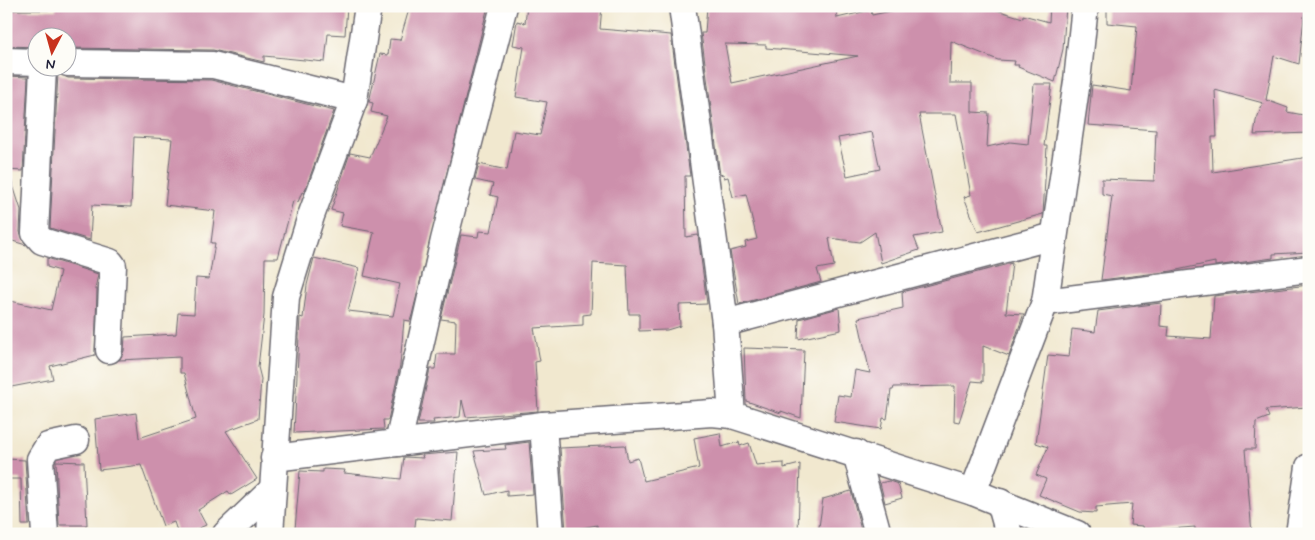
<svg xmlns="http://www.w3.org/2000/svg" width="1315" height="540" viewBox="0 0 1315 540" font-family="Mynerve,sans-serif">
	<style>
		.building { fill: #cd90ac; fill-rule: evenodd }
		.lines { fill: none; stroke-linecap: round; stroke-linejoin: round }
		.street-casing { stroke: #6a676f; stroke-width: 29 }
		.street { stroke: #fff; stroke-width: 26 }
	</style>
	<rect width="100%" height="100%" fill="#fdfcf7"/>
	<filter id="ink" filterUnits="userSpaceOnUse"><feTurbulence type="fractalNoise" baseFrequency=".02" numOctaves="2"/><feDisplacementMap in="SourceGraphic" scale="10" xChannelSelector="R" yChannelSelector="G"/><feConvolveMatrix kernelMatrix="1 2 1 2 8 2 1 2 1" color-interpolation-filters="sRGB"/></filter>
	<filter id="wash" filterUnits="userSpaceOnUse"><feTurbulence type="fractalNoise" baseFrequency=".0096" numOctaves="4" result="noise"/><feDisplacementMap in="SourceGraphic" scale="20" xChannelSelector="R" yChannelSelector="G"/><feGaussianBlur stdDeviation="1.12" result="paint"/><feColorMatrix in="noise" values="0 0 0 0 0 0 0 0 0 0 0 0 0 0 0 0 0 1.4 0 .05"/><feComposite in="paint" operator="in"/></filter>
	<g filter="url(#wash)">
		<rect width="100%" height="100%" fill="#f1e8cf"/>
		<g id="blocks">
			<g class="building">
				<polygon points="56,6 347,6 345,35 328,34 325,62 264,56 264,62 213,50 68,48 68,38 38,38 38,47 6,46 6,10 56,10"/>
				<polygon points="410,6 488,6 412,315 410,321 404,320 400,365 388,420 383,420 384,429 294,433 300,317 303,318 307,285 314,258 359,268 348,311 393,316 400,284 364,276 374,232 340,226 343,213 331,210 350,153 370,157 387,116 371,112 373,103 369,102 380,54 388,55 390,39 400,40"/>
				<polygon points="527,6 602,6 600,29 671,35 690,176 685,176 686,237 698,235 707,304 679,305 680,326 667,330 639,331 639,314 629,314 627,265 593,263 591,314 583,315 583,325 534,328 540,361 535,362 538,411 466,417 462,400 460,417 433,420 434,423 418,423 430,369 435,369 437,354 455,354 456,321 441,319 461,235 478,237 479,231 491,232 498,197 490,195 493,184 475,180 479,164 507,170 514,131 540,135 547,102 516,97 524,47 513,45 517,21 525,23"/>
				<path d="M707,6h88l-1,3 42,-3 1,12 34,-8 1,5 43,-9h68l40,12v-3l26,7 1,-16h16l-3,43 -8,33 -37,-15 1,-2h-5l1,-4 -17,-1 -47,-19 -1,42h22v29l17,1 -2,34 23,-5 18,2 6,-60h18l-8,62h3l-4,68 -65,18 -14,-35 7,-2 -15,-81h-37l23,118 -28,5 5,13 -38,13 -6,-31 -15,10 -31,-4 5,28 -17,3 4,13 -82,22 -9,-53 16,-4 -1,-5 12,-3 -11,-45 -13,3 -5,-20 -4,1 -1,-4 -3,1 -19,-142h4zM725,44l41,1v3l92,8 -126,27zM872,132l8,37 -33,7 -9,-38z"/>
				<polygon points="1107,6 1305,8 1299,64 1274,56 1266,100 1288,108 1287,112 1309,116 1309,133 1254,135 1256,121 1263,103 1215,90 1217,137 1212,137 1213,172 1309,157 1309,252 1273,254 1273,258 1215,266 1215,262 1172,271 1101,280 1112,196 1102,194 1102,179 1154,181 1156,130 1088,125 1092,85 1131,91 1137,26 1107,23"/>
				<polygon points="58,73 68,78 211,80 334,111 304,193 302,192 298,202 293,201 278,258 265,258 264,315 258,367 261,379 258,419 226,431 257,479 231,495 228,491 198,510 206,525 186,534 178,534 174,522 163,526 141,465 99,470 95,419 136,413 139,438 196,419 184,373 180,373 180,357 119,360 124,351 125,337 176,334 178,313 194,314 196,278 209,279 215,243 211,243 215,211 165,205 172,139 134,137 131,207 92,205 90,240 50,228"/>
				<polygon points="6,76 28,77 23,171 6,170"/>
				<polygon points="6,176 10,176 21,210 20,232 26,245 6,239"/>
				<polygon points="47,258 98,274 95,289 97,289 95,355 50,366 53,379 6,388 6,300 51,310 60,271 47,267"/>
				<polygon points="1012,263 1006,313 1024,314 1023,316 1009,356 983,346 983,382 972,381 959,422 954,421 955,386 894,387 893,390 891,390 887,419 883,418 881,429 834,422 838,395 851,397 855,370 870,373 858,318 903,308 902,292"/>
				<polygon points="1309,285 1309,380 1305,379 1307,407 1266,410 1269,417 1256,422 1255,449 1245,449 1252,534 1195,534 1195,527 1144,531 1143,526 1130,525 1132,504 1096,507 1096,513 1080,512 1039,495 1046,479 1036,475 1048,447 1036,443 1048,355 1069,357 1072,329 1095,332 1098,311 1161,303 1160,326 1169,327 1168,336 1211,339 1214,296"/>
				<polygon points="839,308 841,330 798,339 799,319"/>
				<polygon points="744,348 804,350 801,418 781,411 781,413 746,401"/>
				<polygon points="720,433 722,447 739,442 740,446 749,443 756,465 784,463 784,468 800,464 798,534 598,534 597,525 566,531 560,448 625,445 628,461 638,458 644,481 699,468 694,438"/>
				<polygon points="529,442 533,494 507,496 507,490 486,495 474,451 506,449 505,445"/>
				<polygon points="458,452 452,521 416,518 414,534 323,534 323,532 295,529 300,471 323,472 323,469 345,470 344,473 401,479 404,457 423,458 422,455"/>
				<polygon points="6,459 25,460 29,525 22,525 21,479 6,479"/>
				<polygon points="56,461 84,462 87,525 59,525"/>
				<polygon points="889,481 898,484 902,498 885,503 880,483"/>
				<polygon points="851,491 862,534 818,534 823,499"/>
			</g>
		</g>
	</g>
	<g filter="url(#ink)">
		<use href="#blocks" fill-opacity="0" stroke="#6a676f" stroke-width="1"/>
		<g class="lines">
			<g class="street-casing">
				<g id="street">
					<polyline points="682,6 725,323 732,415"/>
					<polyline points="6,61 38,62"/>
					<polyline points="68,63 213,65 354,100"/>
					<polyline points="43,68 35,233 42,241 110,262 113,266 109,350"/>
					<polyline points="1045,302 1309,269"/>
					<polyline points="725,323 1054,236"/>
					<polyline points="543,425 551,534"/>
					<polyline points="398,443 444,240 504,6"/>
					<polyline points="856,453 878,534"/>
					<polyline points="274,458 543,425 712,413 732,415 973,492 1077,534"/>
					<polyline points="973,492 1045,302 1077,81 1085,6"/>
					<polyline points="1000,502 1009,534"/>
					<polyline points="45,534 40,459 48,446 76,440"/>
					<polyline points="226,534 272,490"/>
					<polyline points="270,534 286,297 311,216 354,100 368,6"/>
					<polyline points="1299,534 1309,467"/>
				</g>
			</g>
			<use href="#street" class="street"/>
		</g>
	</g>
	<rect width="1315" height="540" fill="none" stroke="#fdfcf7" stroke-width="25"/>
	<g transform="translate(52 52) rotate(186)"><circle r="24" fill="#fdfcf7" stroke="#a5a5ac"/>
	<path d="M0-4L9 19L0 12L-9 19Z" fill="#c8321e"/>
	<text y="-8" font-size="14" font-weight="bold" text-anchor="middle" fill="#22223b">N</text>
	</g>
</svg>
